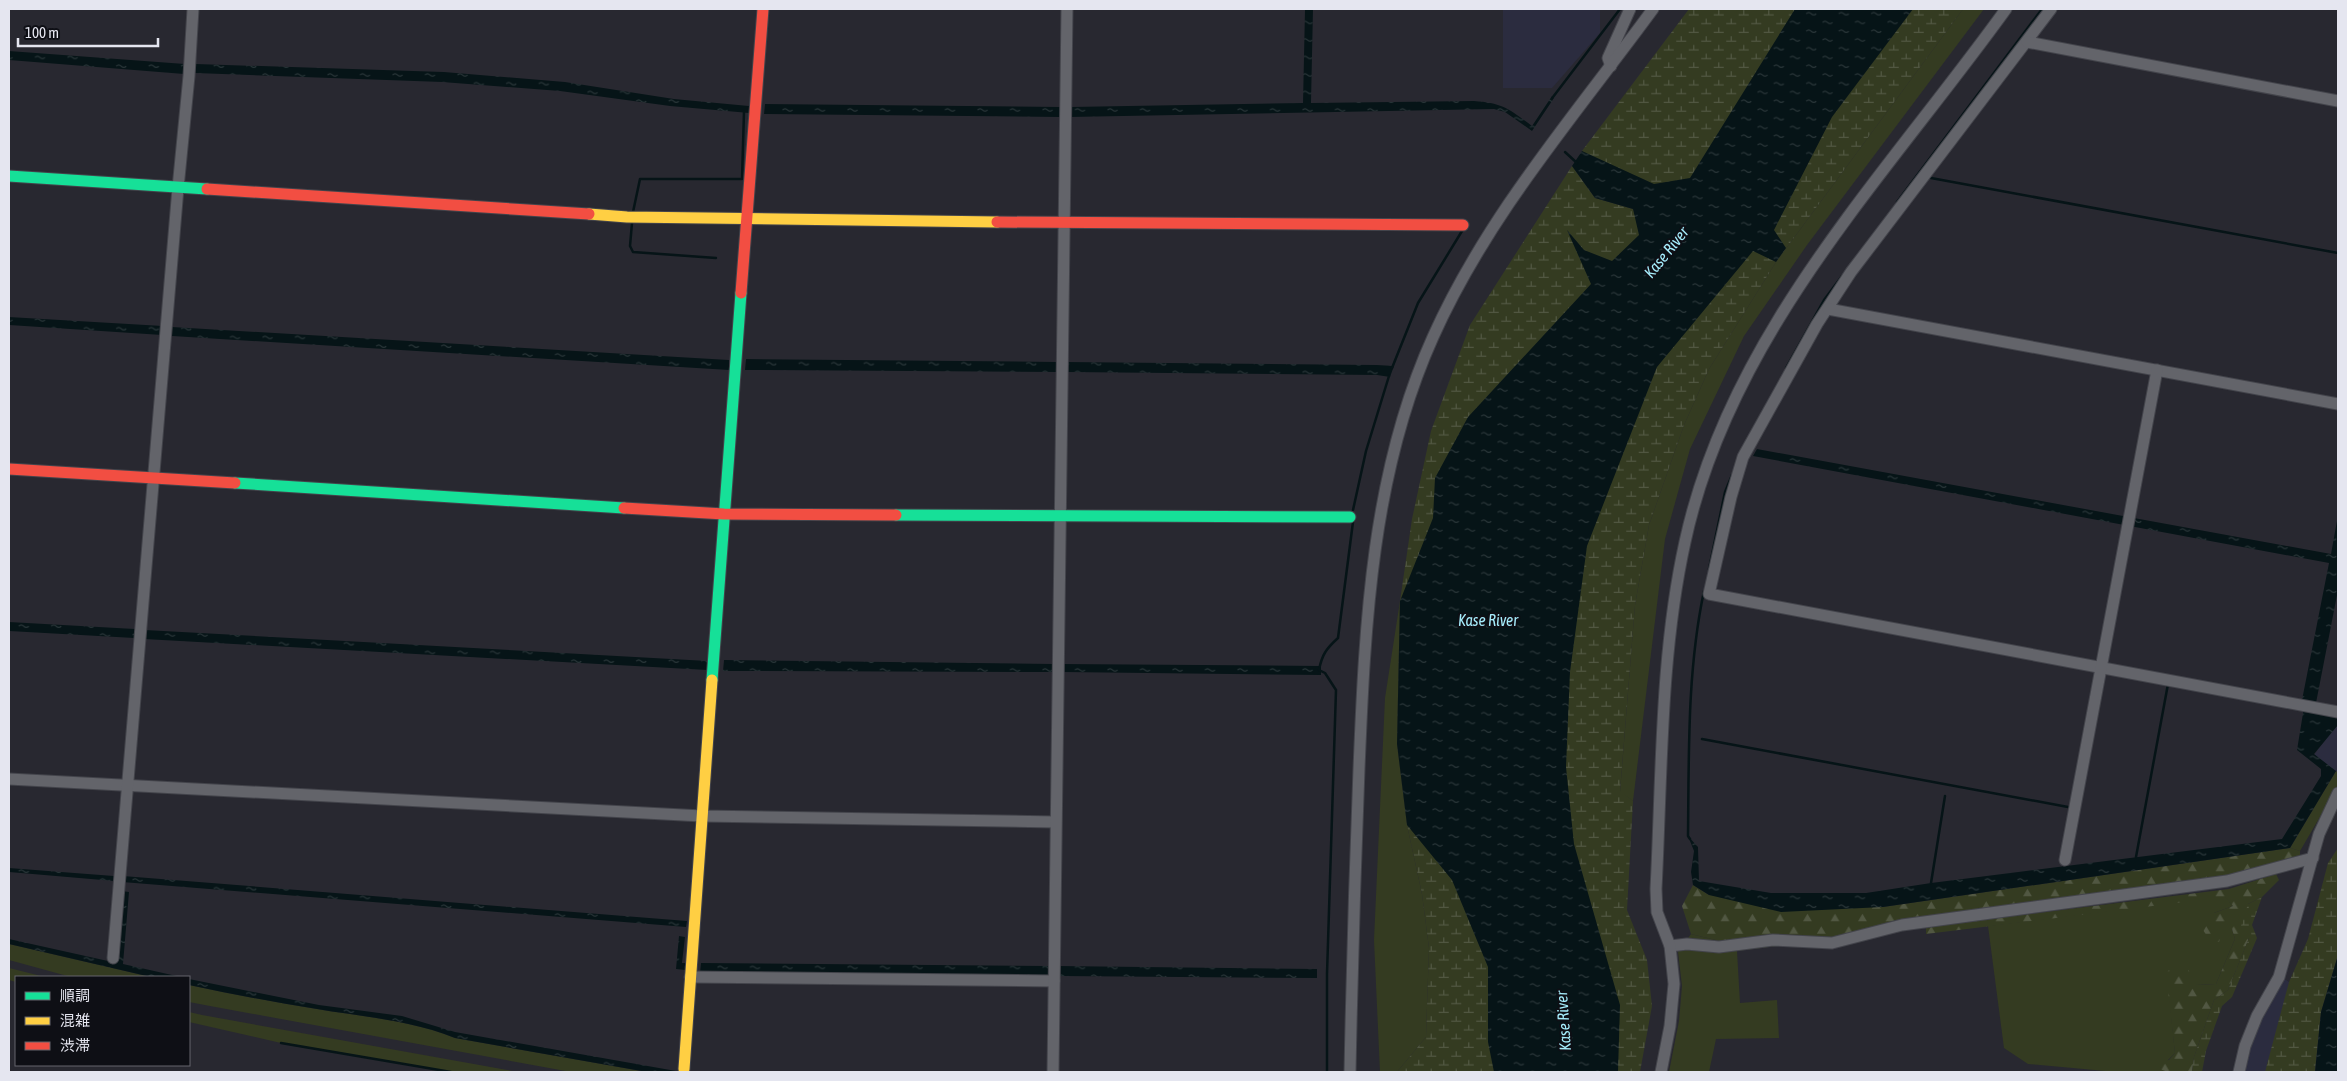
<svg xmlns="http://www.w3.org/2000/svg" width="2347" height="1081" viewBox="0 0 2347 1081" font-family="'Asap Condensed','Noto Sans JP',sans-serif">
	<style>
		.built { fill: #2b2c3f }
		.grass { fill: #343b21 }
		.forest { fill: url(#forest-firs) }
		.wetland { fill: url(#wetland-marsh) }
		.water { fill: url(#water-ripples) }
		.lines { fill: none; stroke-linecap: round; stroke-linejoin: round }
		.stream { stroke: #061417; stroke-width: 2.5 }
		.street-casing { stroke: #43444b; stroke-width: 13 }
		.fast-casing { stroke: #43444b; stroke-width: 13 }
		.slow-casing { stroke: #43444b; stroke-width: 13 }
		.jam-casing { stroke: #43444b; stroke-width: 13 }
		.street { stroke: #63646a; stroke-width: 11 }
		.fast { stroke: #16e098; stroke-width: 11 }
		.slow { stroke: #ffcf43; stroke-width: 11 }
		.jam { stroke: #f24e42; stroke-width: 11 }
		.labels { text-anchor: middle; stroke-width: 4; stroke-linejoin: round; paint-order: stroke }
		.water-label { font-size: 16px; font-style: italic; fill: #a6edfc; stroke: #0e0f15 }
	</style>
	<defs>
		<pattern id="forest-firs" width="22" height="20" patternUnits="userSpaceOnUse" patternTransform="scale(1.25)"><rect width="22" height="20" fill="#343b21"/><path d="M5 1l3.5 6h-7zM16 11l3.5 6h-7z" fill="#515742"/></pattern>
		<pattern id="wetland-marsh" width="20" height="14" patternUnits="userSpaceOnUse" patternTransform="scale(1.25)"><rect width="20" height="14" fill="#343b21"/><path d="M1 5h8M5 5V1M11 12h8M15 12V8" fill="none" stroke="#515742"/></pattern>
		<pattern id="water-ripples" width="26" height="14" patternUnits="userSpaceOnUse" patternTransform="scale(1.25)"><rect width="26" height="14" fill="#061417"/><path d="M2 4q2-2 4 0t4 0M15 11q2-2 4 0t4 0" fill="none" stroke="#2a3639"/></pattern>
	</defs>
	<rect width="100%" height="100%" fill="#282830"/>
	<g class="built">
		<polygon points="1503,9 1600,9 1600,33 1552,88 1503,88"/>
		<polygon points="2337,724 2338,725 2338,773 2314,755"/>
		<polygon points="2283,978 2289,982 2338,1072 2243,1072 2249,1047 2261,1017"/>
	</g>
	<g class="grass">
		<polygon points="1963,9 1984,9 1807,245 1744,336 1690,449 1665,539 1633,801 1620,792 1635,605 1649,525 1684,425 1709,369 1776,262"/>
		<polygon points="1400,601 1397,744 1407,825 1422,894 1429,948 1426,1037 1397,1072 1380,1072 1374,940 1385,698"/>
		<polygon points="2336,771 2338,773 2338,786 2300,851 2290,848"/>
		<polygon points="2225,896 2233,906 2214,913 2223,929 2232,929 2235,939 2216,984 2197,985 2167,974 2175,1053 2160,1068 2168,1072 2116,1072 2028,1064 2004,1048 1988,926"/>
		<polygon points="1691,934 1720,941 1768,936 1777,946 1737,951 1740,1003 1777,1000 1779,1038 1716,1039 1709,1072 1669,1072 1679,1021 1682,986 1678,952"/>
		<polygon points="9,944 151,977 71,977 9,960"/>
		<polygon points="9,968 45,977 16,977 16,982 9,980"/>
		<path d="M189,985c42,9 85,17 128,24 47,8 93,11 138,29l192,34h-76l-361,-66 -21,-4z"/>
		<polygon points="189,1012 202,1015 518,1072 451,1072 281,1043 189,1022"/>
	</g>
	<g class="forest">
		<polygon points="2290,848 2300,851 2300,859 2224,878 1897,920 1831,938 1768,936 1720,941 1691,934 1682,906 1693,885 1709,895 1883,907"/>
		<polygon points="2276,874 2279,880 2262,897 2248,904 2249,938 2228,990 2214,1000 2194,1057 2192,1072 2168,1072 2160,1069 2162,1061 2169,1060 2175,1053 2166,974 2174,963 2185,964 2197,985 2216,984 2235,939 2232,929 2223,929 2219,942 2211,942 2203,930 2214,913 2233,906 2225,897 1926,934 1926,927 2229,889"/>
	</g>
	<g class="wetland">
		<polygon points="1689,9 1809,9 1689,194 1659,193 1597,165 1582,151"/>
		<polygon points="1896,9 1963,9 1776,262 1709,369 1684,425 1649,525 1635,605 1620,791 1633,801 1627,910 1647,960 1652,1006 1640,1072 1607,1072 1516,519 1759,223"/>
		<polygon points="1572,166 1595,198 1633,209 1653,234 1603,286 1533,1072 1397,1072 1426,1037 1429,948 1422,894 1407,825 1397,744 1400,601 1412,519 1431,431 1470,325"/>
		<polygon points="2338,848 2338,955 2321,1012 2315,1072 2265,1072 2289,982 2308,939 2328,863"/>
		<polygon points="2262,897 2252,925 2257,938 2232,997 2222,1006 2206,1051 2202,1072 2192,1072 2194,1057 2214,1000 2228,990 2249,938 2241,926 2248,904"/>
	</g>
	<g class="water">
		<path d="M1305,9h8l-2,94 163,-2c29,2 35,8 58,25l20,-30 2,2 -22,33 -27,-19 -11,-3 -424,8v-10l233,-4z"/>
		<polygon points="1795,9 1913,9 1832,117 1774,230 1786,248 1776,262 1753,251 1657,367 1587,546 1570,672 1566,767 1574,844 1620,1005 1618,1072 1494,1072 1488,1042 1488,967 1452,880 1407,825 1397,744 1400,601 1433,518 1435,478 1468,417 1591,284 1567,230 1584,250 1612,261 1639,235 1633,209 1595,198 1572,166 1582,151 1654,184 1690,178"/>
		<polygon points="9,51 185,64 184,74 9,60"/>
		<polygon points="196,64 444,72 565,82 674,99 749,106 749,113 670,106 560,91 442,82 195,73"/>
		<polygon points="765,104 1061,107 1060,117 764,114"/>
		<polygon points="9,317 163,326 162,335 9,325"/>
		<polygon points="172,327 729,360 729,370 172,336"/>
		<polygon points="746,359 1057,362 1057,372 745,370"/>
		<polygon points="1066,362 1377,365 1394,366 1390,377 1377,375 1066,372"/>
		<polygon points="1757,449 2331,554 2338,515 2338,590 2316,703 2338,717 2338,725 2314,754 2336,771 2290,848 1883,907 1781,912 1709,895 1693,885 1691,872 1694,851 1688,836 1698,847 1699,881 1771,893 1866,893 1931,883 2282,839 2321,776 2321,769 2297,750 2305,701 2302,700 2329,563 1753,456"/>
		<polygon points="9,622 135,629 134,638 9,631"/>
		<polygon points="145,630 708,661 707,670 144,639"/>
		<polygon points="724,660 1054,664 1054,672 723,671"/>
		<polygon points="1062,664 1321,666 1321,675 1062,672"/>
		<polygon points="9,868 114,876 114,881 9,872"/>
		<polygon points="123,876 687,921 686,927 122,882"/>
		<polygon points="122,891 129,892 123,964 181,977 151,977 9,944 9,939 117,963"/>
		<polygon points="679,936 685,937 682,963 686,963 685,970 676,969"/>
		<polygon points="2338,955 2338,1072 2315,1072 2321,1012"/>
		<polygon points="701,963 1048,966 1048,976 700,973"/>
		<polygon points="1058,966 1317,969 1317,978 1058,976"/>
		<path d="M189,979l130,26 83,11 53,16 221,39 -29,1 -192,-34c-45,-18 -91,-21 -138,-29 -43,-7 -86,-15 -128,-24z"/>
	</g>
	<g class="lines">
		<g class="stream">
			<polyline points="1553,97 1620,9"/>
			<polyline points="1565,152 1577,163"/>
			<polyline points="1931,178 2338,253"/>
			<polyline points="1897,202 2042,9"/>
			<polyline points="633,212 640,179 742,179 744,112"/>
			<polyline points="632,223 630,246 633,252 716,258"/>
			<polyline points="1392,368 1418,303 1462,231"/>
			<polyline points="1786,368 1824,300 1842,276"/>
			<polyline points="1353,510 1366,451 1389,376"/>
			<polyline points="1709,569 1725,492 1732,475"/>
			<polyline points="1702,739 2068,807"/>
			<path d="M1690,839l-2,-3c1,-81 -1,-165 16,-245"/>
			<polyline points="2136,857 2168,684"/>
			<polyline points="1931,883 1945,796"/>
			<polyline points="281,1043 451,1072"/>
			<path d="M1327,1072v-98l9,-284 -11,-17 -6,-3c3,-16 8,-22 19,-32l15,-116"/>
		</g>
		<g class="street-casing">
			<g id="street">
				<polyline points="2051,9 1851,272 1817,324 1743,457 1731,497 1709,594 2338,712"/>
				<polyline points="2027,42 2338,101"/>
				<polyline points="1611,66 1608,58 1630,9"/>
				<polyline points="1828,309 2338,404"/>
				<polyline points="9,779 702,816 1055,822"/>
				<polyline points="2065,860 2157,370"/>
				<polyline points="1670,946 1687,944 1719,947 1773,940 1832,943 1902,925 2227,881 2313,858"/>
				<polyline points="113,958 178,188 189,76 193,9"/>
				<polyline points="690,977 1054,981"/>
				<polyline points="1053,1072 1067,9"/>
				<path d="M1350,1072c2,-101 5,-202 9,-303 6,-147 13,-297 74,-432 54,-121 143,-223 220,-328"/>
				<path d="M1661,1072l9,-46 4,-42 -4,-38 -13,-34 -1,-23c6,-115 4,-234 29,-347 45,-209 200,-365 321,-533"/>
				<polyline points="2239,1072 2245,1046 2257,1016 2279,977 2319,834 2338,793"/>
			</g>
		</g>
		<g class="fast-casing">
			<g id="fast">
				<polyline points="9,176 207,189"/>
				<polyline points="235,483 624,508"/>
				<polyline points="896,515 1350,517"/>
				<polyline points="712,680 741,293"/>
			</g>
		</g>
		<g class="slow-casing">
			<g id="slow">
				<polyline points="589,214 627,217 997,222"/>
				<polyline points="684,1069 712,680"/>
			</g>
		</g>
		<g class="jam-casing">
			<g id="jam">
				<polyline points="207,189 589,214"/>
				<polyline points="997,222 1463,225"/>
				<polyline points="741,293 763,9"/>
				<polyline points="9,469 235,483"/>
				<polyline points="624,508 724,514 896,515"/>
			</g>
		</g>
		<use href="#street" class="street"/>
		<use href="#fast" class="fast"/>
		<use href="#slow" class="slow"/>
		<use href="#jam" class="jam"/>
	</g>
	<g class="labels">
		<g class="water-label">
			<text transform="translate(1666 252) rotate(-51)" y="6">Kase River</text>
			<text x="1488" y="626">Kase River</text>
			<text transform="translate(1563 1021) rotate(-94)" y="6">Kase River</text>
		</g>
	</g>
	<rect width="2347" height="1081" fill="none" stroke="#e5e6f0" stroke-width="20"/>
	<rect x="15" y="976" width="175" height="90" fill="#0e0f15" stroke="#64656d"/>
	<rect x="25" y="992" width="25" height="8" fill="#16e098" stroke="#64656d"/>
	<text x="60" y="1001" font-size="15" fill="#e5e6f0">順調</text>
	<rect x="25" y="1017" width="25" height="8" fill="#ffcf43" stroke="#64656d"/>
	<text x="60" y="1026" font-size="15" fill="#e5e6f0">混雑</text>
	<rect x="25" y="1042" width="25" height="8" fill="#f24e42" stroke="#64656d"/>
	<text x="60" y="1051" font-size="15" fill="#e5e6f0">渋滞</text>
	<path d="M18 38v8h140v-8" fill="none" stroke="#e5e6f0" stroke-width="2.5"/>
	<text x="25" y="38" font-size="15" fill="#e5e6f0" stroke="#0e0f15" stroke-width="4" paint-order="stroke">100 m</text>
</svg>
